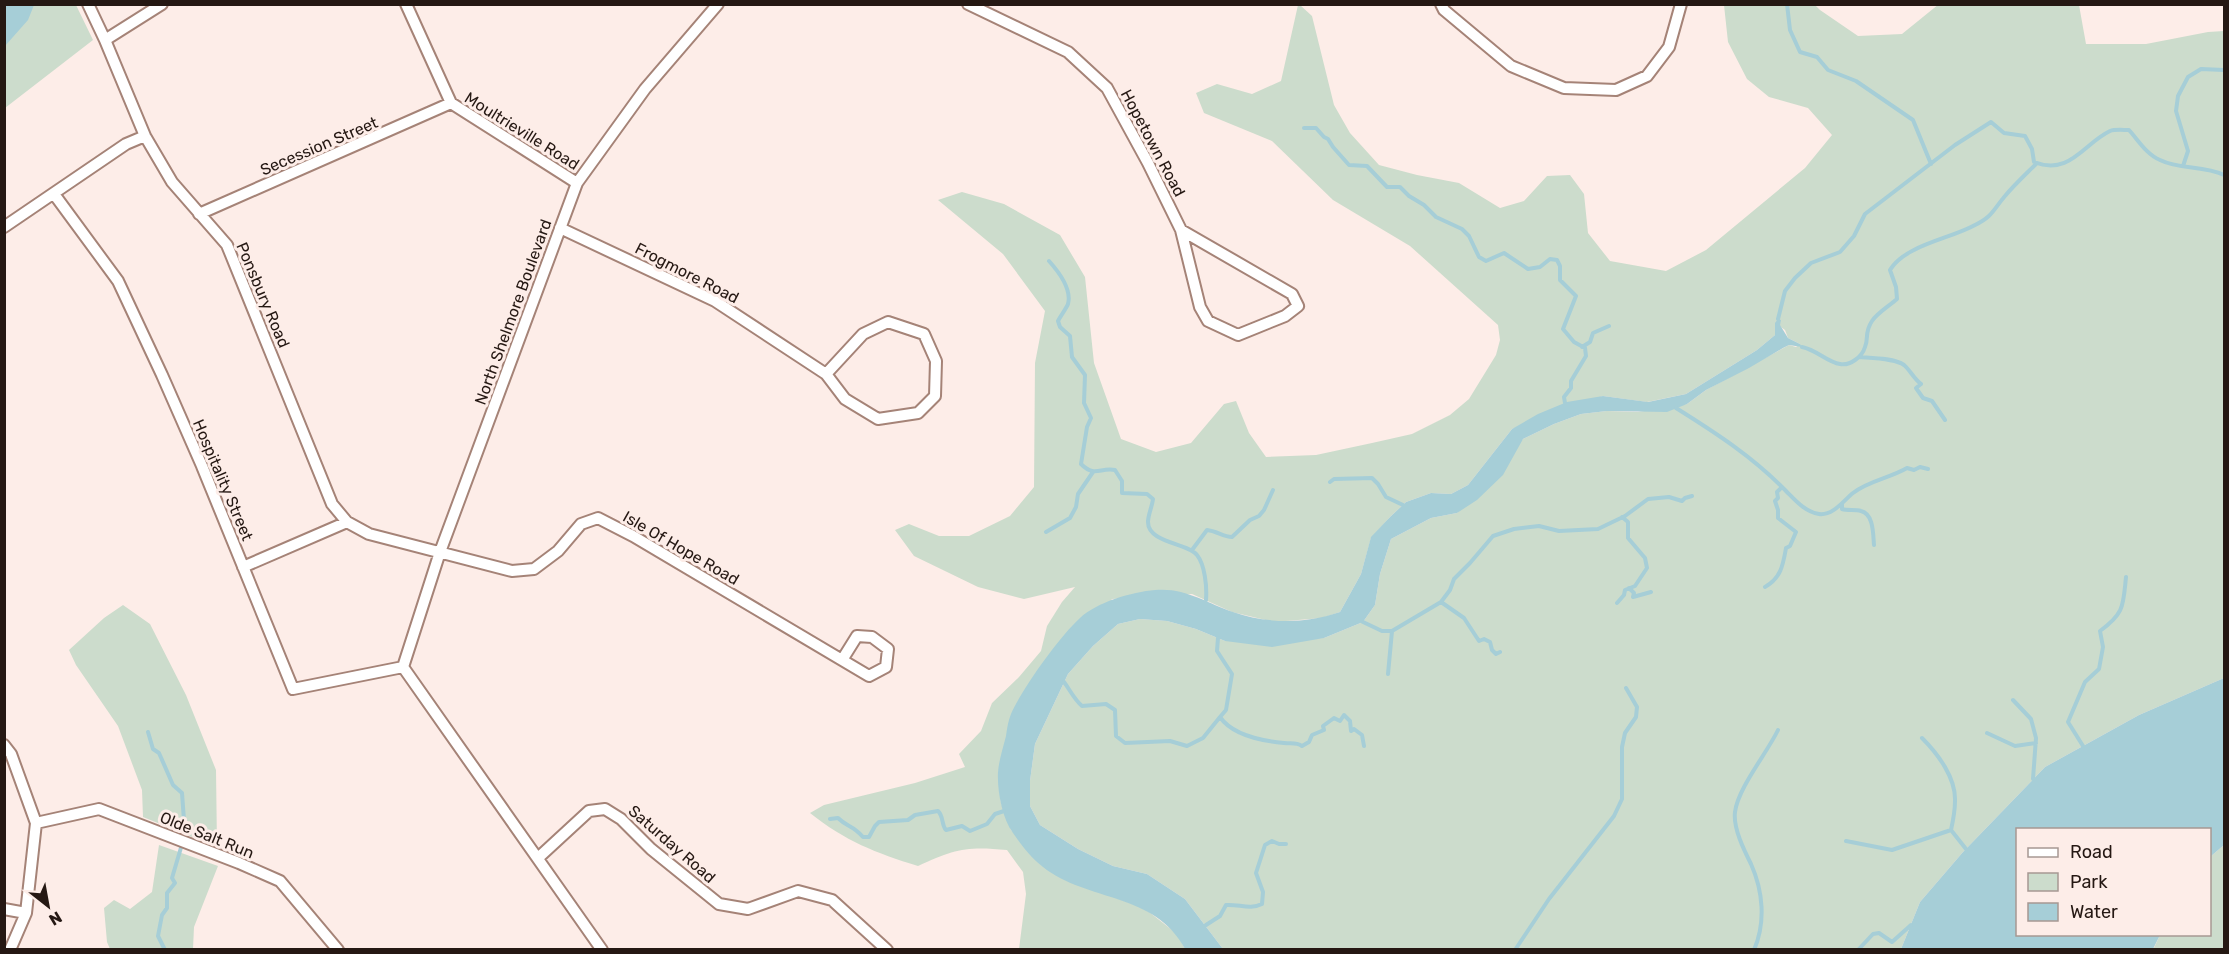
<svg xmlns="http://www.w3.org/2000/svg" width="2229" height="954" viewBox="0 0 2229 954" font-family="Rubik,sans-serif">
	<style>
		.green { fill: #ccdccc }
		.water { fill: #a6ced7 }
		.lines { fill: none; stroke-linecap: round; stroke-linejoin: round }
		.stream { stroke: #a6ced7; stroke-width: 4 }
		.street-casing { stroke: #a58377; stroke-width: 14 }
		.street { stroke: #fff; stroke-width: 10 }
		.labels { text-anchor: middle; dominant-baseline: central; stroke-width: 6; stroke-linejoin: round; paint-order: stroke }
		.street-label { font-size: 16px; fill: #251813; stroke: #fdede8 }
	</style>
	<rect width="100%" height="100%" fill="#fdede8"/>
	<!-- green -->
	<path class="green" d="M1939,4L2079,5L2086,44H2146L2208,32L2224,31V678L2139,715L2045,767L1963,852L1920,902L1901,949H1223L1185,899L1147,874L1113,866L1078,849L1040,825L1030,806V781L1035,744L1068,674L1093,646L1118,624L1140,619L1167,621L1196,629L1225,641L1324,638L1363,622L1375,605L1380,574L1391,539L1431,518L1457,513L1523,439L1554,424L1581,414L1607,411L1638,412L1687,404L1706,390L1789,345L1796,347L1800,344L1788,338L1785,330L1775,323V335L1757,350L1686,394L1647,402L1603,396L1512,429L1468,485L1451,494L1431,493L1406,502L1390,517L1371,538L1361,574L1340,612L1322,618L1274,622L1232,612L1192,594L1112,599L998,772L1001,803L1011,830L1069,881L1144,908L1177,934L1185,949H1019L1026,894L1023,872L1007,850C967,846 954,849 918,866C876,853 845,841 810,813L824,805L915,783L965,767L959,754L981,731L992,703L1019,677L1041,651L1047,626L1062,602L1075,587L1024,599L978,587L914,556L895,530L909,524L939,536H969L1010,516L1034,487L1035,363L1045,311L1003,254L938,200L962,192L1004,204L1060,235L1085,277L1094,363L1121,439L1156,452L1191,443L1224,404L1236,401L1249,433L1266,457L1316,455L1372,443L1412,434L1450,415L1469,399L1496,355L1500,340L1498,325L1410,246L1333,200L1272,141L1204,113L1196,93L1217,84L1252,94L1281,81L1298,5H1300L1312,16L1334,105L1350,133L1379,165L1417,175L1459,183L1500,208L1524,201L1547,176L1570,175L1584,194L1588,233L1610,261L1666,271L1706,250L1805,168L1832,135L1808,108L1769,97L1747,79L1728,42L1724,5H1815L1820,10L1858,36L1902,34Z
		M5,5H76L93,40L5,108Z
		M123,605L150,624L186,695L216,770L217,847L143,817L142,790L118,726L76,665L69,650L104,618Z
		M159,845L218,866L194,927L193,949H110L107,942L104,908L114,900L130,909L152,892Z
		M2224,845V949L2153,950L2160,935L2210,934V857Z"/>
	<!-- water -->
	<path class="water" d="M5,4L34,5L28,20L5,46Z
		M1778,319L1781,320L1780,325L1788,338L1800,344L1802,347L1789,345L1783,348L1749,368L1706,390L1687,404L1667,412L1607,411L1581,414L1554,424L1523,439L1503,475L1477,500L1457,513L1431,518L1391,539L1380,574L1375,605L1363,622L1324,638L1272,647L1225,641L1196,629L1167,621L1140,619L1118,624L1093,646L1068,674L1035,744L1030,781V806L1040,825L1078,849L1113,866L1147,874L1185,899L1223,949H1185C1155,892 1087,902 1043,867C1031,858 1022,846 1013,833C1002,818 997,790 998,772C999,760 1003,748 1006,736C1007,729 1008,721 1011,714C1022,689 1059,637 1080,618C1097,602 1132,592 1155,590C1184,587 1207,603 1233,612C1268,624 1305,624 1340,612L1361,574L1371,537L1390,517L1406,502L1431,493L1451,494L1468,485L1512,429L1538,414L1567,402L1603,396L1648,402L1686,394L1757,350L1775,335V323Z
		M2224,678V845L2210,857V830H2018V934L2160,935L2153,949H1901L1920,902L1963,852L2045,767L2139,715Z"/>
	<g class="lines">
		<!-- stream -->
		<path class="stream" d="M1787,4L1790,30L1800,52L1817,57L1828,70L1856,81L1913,120L1931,164
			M1304,128H1316L1324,137L1328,139L1333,147L1349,165L1367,166L1387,187H1400L1409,196L1424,205L1436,217L1462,229L1469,236L1479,257L1486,261L1504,253L1528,269L1540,267L1550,259L1557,260L1560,266V280L1576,296L1563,329L1574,342L1585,348L1586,356L1571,381V388L1564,397L1565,403
			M2183,166L2188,151L2176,111L2178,96L2188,77L2201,69L2224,70
			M1049,261C1058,271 1072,289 1068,304C1066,309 1061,315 1058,321L1060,327L1070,336L1072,357L1085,375L1084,403L1091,418L1087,427L1081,464C1095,478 1100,467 1115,470L1122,481V493L1147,494L1153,499C1152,507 1148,515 1148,522C1148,543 1188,543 1197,555C1205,565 1207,587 1206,600
			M1778,319L1785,291L1795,278L1811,263L1840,252L1854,236L1865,214L1955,145L1991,122L2004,133L2025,136L2032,149L2034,162C2070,176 2083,144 2110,131C2115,129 2123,130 2129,130C2138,140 2147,155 2160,160C2180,170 2203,165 2224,175
			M1582,347L1590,342L1593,333L1609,326
			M1802,347C1817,350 1827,362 1840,364C1850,366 1862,357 1865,347C1869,338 1864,333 1872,321C1877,313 1889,306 1897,299L1896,287L1890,270C1905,245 1950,239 1975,225C1993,216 1993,210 2005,196C2014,185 2026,174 2037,163
			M1859,357C1871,358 1894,358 1904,365C1910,370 1914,379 1921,384L1916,388L1923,398L1932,401L1945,420
			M1676,408C1716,433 1753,457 1786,491C1795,500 1805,512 1819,514C1833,516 1844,500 1853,493C1868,481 1890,478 1907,468L1914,470L1920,467L1928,469
			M1330,482L1334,479L1372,478L1378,484L1386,497L1403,505
			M1842,504V509C1848,511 1855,509 1861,511C1874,514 1873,535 1874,545
			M1046,532L1070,518L1076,507L1078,494L1093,472
			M1192,550L1207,530C1217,531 1223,537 1232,537L1250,520L1259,516L1264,510L1273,490
			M1765,587C1781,578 1783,565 1786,548L1790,546L1796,532L1778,518V510L1775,501L1778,498L1777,492L1782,487
			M1629,588L1634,593L1633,597L1651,592
			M1441,602L1464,618L1479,641L1484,639L1490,642L1492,650L1496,654L1500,652
			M1617,603L1624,595L1625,590L1635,586L1647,568L1645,558L1628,538V522L1622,517
			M1363,622L1382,631H1392L1441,602L1450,590L1454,579L1470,563L1493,536L1514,529L1539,526L1559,531L1598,529L1625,516L1648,499L1669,497L1682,501L1685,498L1692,496
			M1218,638L1217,651L1232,674L1226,710L1220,717C1233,736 1263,741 1284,743C1291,744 1296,742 1302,746L1309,742L1312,735L1324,730L1323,726L1334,718L1340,721L1344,715L1350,721L1351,731L1354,729L1362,735L1364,746
			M1388,674L1392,631
			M1064,682C1070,690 1074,699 1082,706L1106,704L1115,710L1116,736L1125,743L1170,741L1187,746L1203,738L1220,717
			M2013,700L2031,719L2036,738L2033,779
			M148,732L153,749L159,753L173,785L182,793L185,834L172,878L175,883L167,893V908L162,915L158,936L165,950
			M1987,733L2015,746L2036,743
			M1922,738C1938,754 1956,778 1955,801C1955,811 1953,821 1951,830
			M2083,746L2068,722L2085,682L2099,669L2103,647L2100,631C2125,613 2123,605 2126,577
			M830,819L838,818C847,827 853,825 863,837H869L875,826L879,822L908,820L915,815L938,811C944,817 941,824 946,830L962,826L970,831L987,824L995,814L1004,811
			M1846,841L1892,850L1951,830L1966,849
			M1206,925L1220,916L1226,905C1239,904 1250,910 1262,904L1263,892L1256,873L1265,845L1272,841L1279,844H1286
			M1515,950L1549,899L1614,816L1622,799V747L1625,733L1636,717L1637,707L1626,688
			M1754,950C1766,922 1763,891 1751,864C1744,850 1733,828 1735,812C1738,788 1767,753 1778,730
			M1858,950L1873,934L1879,933L1892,942L1911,925"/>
		<defs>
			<path id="street" d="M88,4L105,40L145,136L172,182L227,245L332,504L347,522L369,534L512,571L534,569L558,551L581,524L598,518L633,536L842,660L869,676L886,667L888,649L872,637L857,636L842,660
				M406,4L451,103L577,183
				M968,4L1068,52L1107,88L1148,163L1181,230L1200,307L1208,321L1238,335L1285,316L1298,306L1292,294L1181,230
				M1441,4L1444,10L1511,66L1564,88L1616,90L1647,76L1669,47L1681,4
				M105,40L162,4
				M54,194L118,281L162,375L202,466L293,689L403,667
				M199,214L451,103
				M4,227L126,144L145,136
				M560,228L715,301L826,374L845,399L878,419L918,413L935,396L936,361L924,334L888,322L863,334L826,374
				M243,567L347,522
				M403,667L440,552L577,183L645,89L718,4
				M403,667L602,950
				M4,745L11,754L36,823L26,913L10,950
				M36,823L99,809L239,863L280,881L338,950
				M538,858L589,811L605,809L621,819L651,849L719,904L748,909L798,891L832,900L887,950
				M4,909L26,913"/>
		</defs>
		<!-- street casing -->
		<use href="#street" class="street-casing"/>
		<!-- street -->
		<use href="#street" class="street"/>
	</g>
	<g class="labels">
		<!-- street labels -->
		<g class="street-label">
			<text transform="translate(522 131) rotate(32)">Moultrieville Road</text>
			<text transform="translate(1153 143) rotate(62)">Hopetown Road</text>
			<text transform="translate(319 146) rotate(-23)">Secession Street</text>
			<text transform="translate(687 273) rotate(27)">Frogmore Road</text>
			<text transform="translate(263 295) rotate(67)">Ponsbury Road</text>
			<text transform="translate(513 312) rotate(-70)">North Shelmore Boulevard</text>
			<text transform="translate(223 480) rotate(67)">Hospitality Street</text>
			<text transform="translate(681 548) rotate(30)">Isle Of Hope Road</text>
			<text transform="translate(207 835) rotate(22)">Olde Salt Run</text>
			<text transform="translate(672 844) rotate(41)">Saturday Road</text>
		</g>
	</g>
	<!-- border -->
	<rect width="2229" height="954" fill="none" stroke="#251813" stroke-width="12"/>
	<!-- legend -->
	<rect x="2016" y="828" width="195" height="108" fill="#fdede8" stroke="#a79893" stroke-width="1.5"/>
	<rect x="2028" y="848" width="30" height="9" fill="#ffffff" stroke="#a79893" stroke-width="1.5"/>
	<text x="2070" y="858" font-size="18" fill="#251813">Road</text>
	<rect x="2028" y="873" width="30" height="18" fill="#ccdccc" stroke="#a79893" stroke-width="1.5"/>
	<text x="2070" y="888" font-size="18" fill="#251813">Park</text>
	<rect x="2028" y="903" width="30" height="18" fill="#a6ced7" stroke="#a79893" stroke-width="1.5"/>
	<text x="2070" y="918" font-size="18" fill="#251813">Water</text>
	<!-- north arrow -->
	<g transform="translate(48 906) rotate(149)" stroke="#fdede8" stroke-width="4.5" paint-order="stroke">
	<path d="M0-4.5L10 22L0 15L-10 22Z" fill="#251813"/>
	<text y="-9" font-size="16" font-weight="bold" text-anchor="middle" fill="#251813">N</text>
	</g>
</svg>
